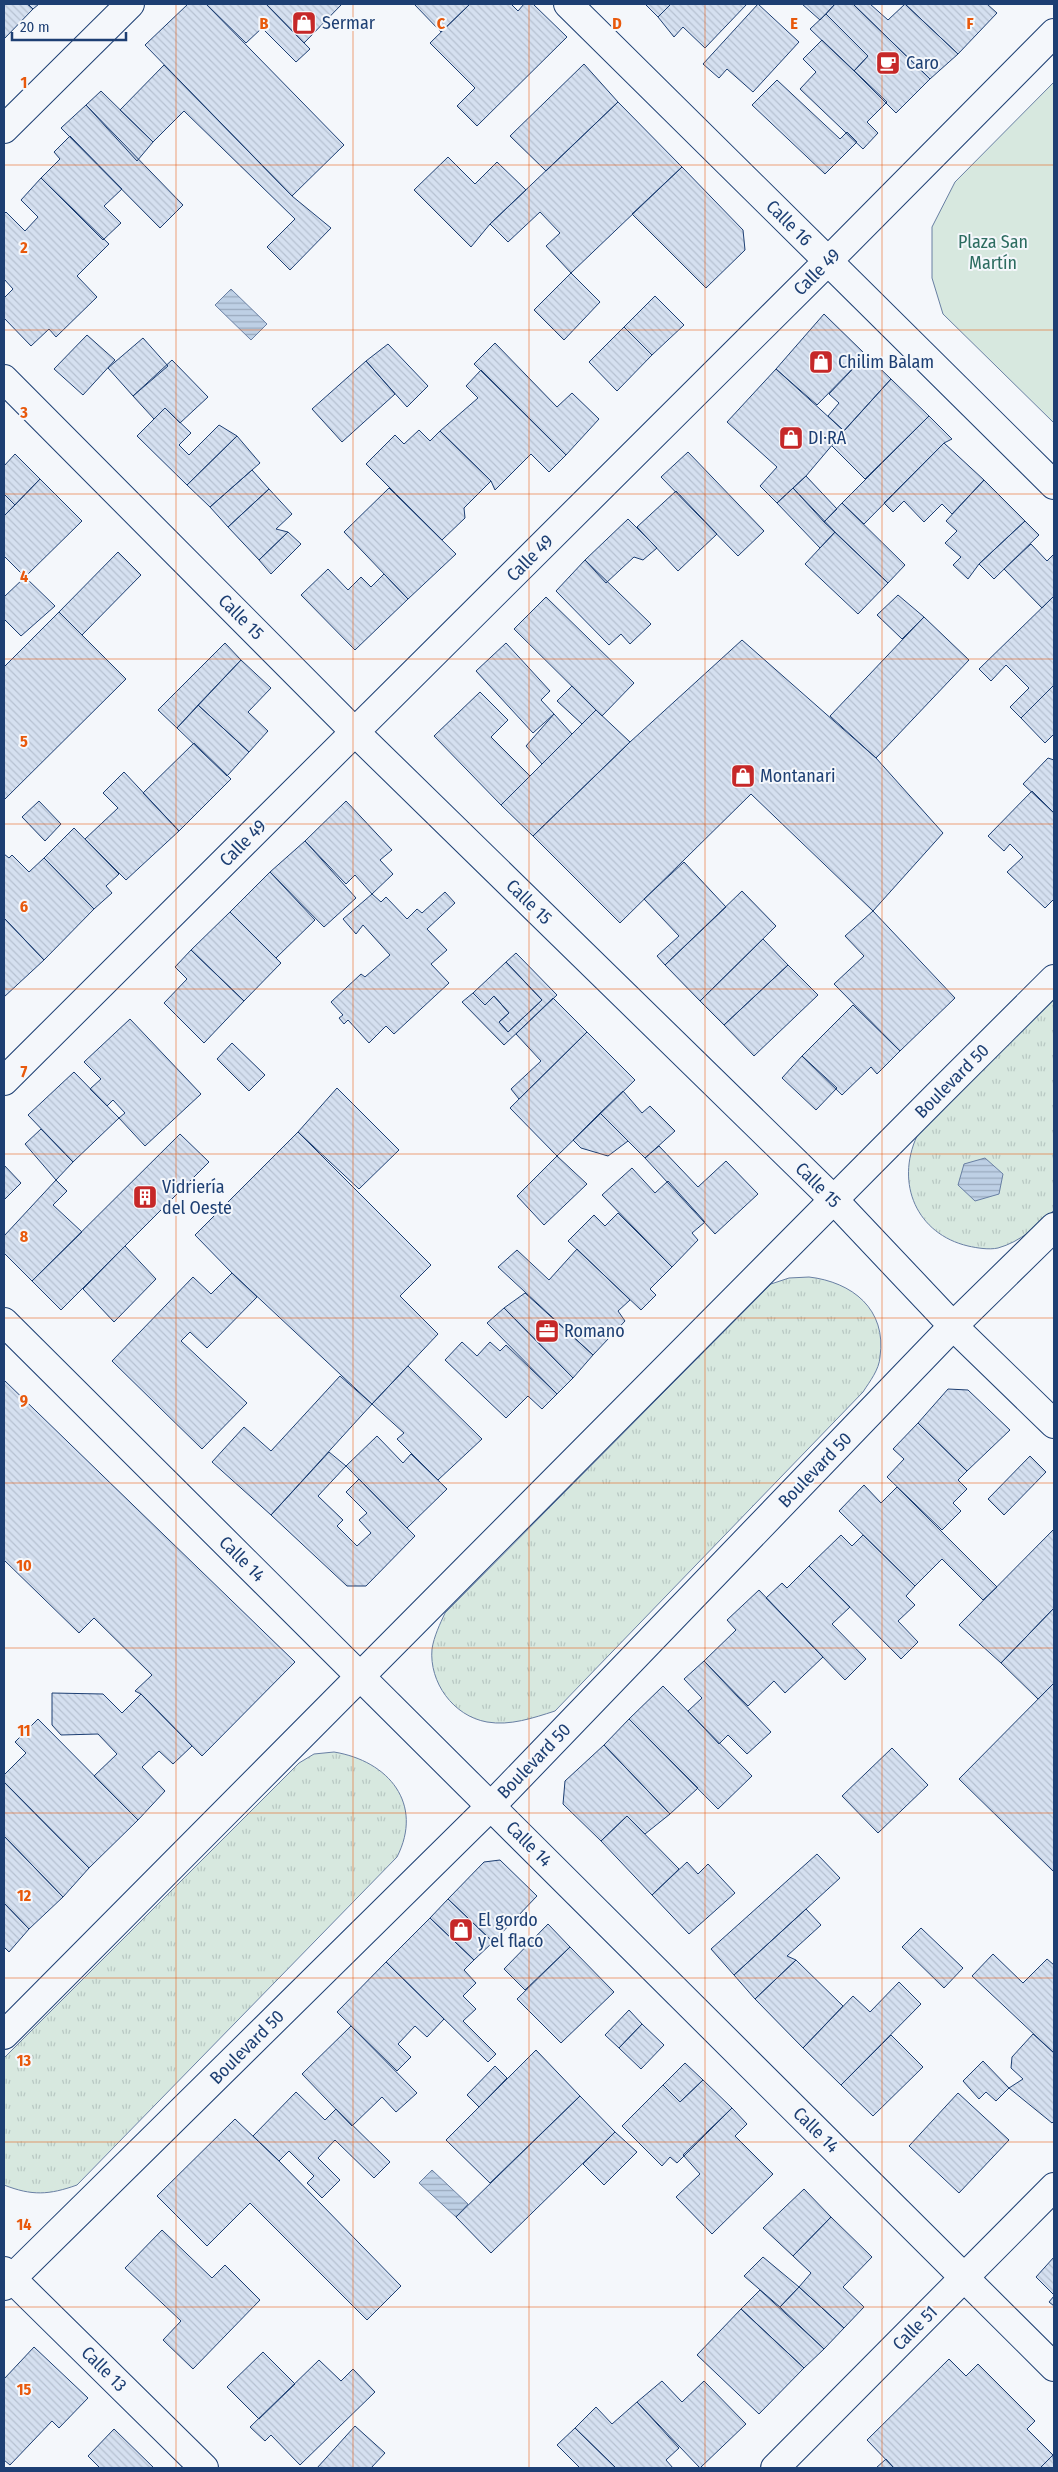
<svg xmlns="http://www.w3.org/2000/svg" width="1058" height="2472" viewBox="0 0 1058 2472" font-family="'Fira Sans Condensed',sans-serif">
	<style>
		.grass { fill: url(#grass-tufts); stroke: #687fa3 }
		.park { fill: #d7e8df; stroke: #687fa3 }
		.water { fill: url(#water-rules); stroke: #687fa3 }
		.building { fill: url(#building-back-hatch); stroke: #1d3f73 }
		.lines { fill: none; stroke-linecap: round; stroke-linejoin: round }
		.minor-casing { stroke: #1d3f73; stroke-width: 30 }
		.major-casing { stroke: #1d3f73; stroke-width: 30 }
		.minor { stroke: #f4f7fb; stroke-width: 28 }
		.major { stroke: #f4f7fb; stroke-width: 28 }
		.grid { fill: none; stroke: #e8590c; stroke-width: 1; stroke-opacity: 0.55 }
		.labels { text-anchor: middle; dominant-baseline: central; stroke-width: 4; stroke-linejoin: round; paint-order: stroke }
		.poi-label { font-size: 18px; fill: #1d3f73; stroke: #f4f7fb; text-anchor: start }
		.street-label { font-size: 18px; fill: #1d3f73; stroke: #f4f7fb }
		.park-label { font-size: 18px; fill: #2c6c60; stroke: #f4f7fb }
		.grid-label { font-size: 16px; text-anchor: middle; font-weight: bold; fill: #e8590c; stroke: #f4f7fb; stroke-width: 4; stroke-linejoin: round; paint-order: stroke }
	</style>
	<defs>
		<pattern id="grass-tufts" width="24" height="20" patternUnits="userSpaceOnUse" patternTransform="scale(1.25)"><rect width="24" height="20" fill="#d7e8df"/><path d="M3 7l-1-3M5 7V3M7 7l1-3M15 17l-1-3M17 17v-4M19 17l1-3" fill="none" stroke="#b8c8c3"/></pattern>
		<pattern id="water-rules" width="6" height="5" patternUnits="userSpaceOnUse" patternTransform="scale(1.25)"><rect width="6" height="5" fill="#bed0e5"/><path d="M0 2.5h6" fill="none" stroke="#9aaabe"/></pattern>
		<pattern id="building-back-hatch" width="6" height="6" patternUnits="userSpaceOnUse" patternTransform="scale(1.25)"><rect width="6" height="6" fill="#d5e0f0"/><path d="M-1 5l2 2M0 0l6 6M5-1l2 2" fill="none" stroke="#b6c1d1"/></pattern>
	</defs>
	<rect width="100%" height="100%" fill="#f4f7fb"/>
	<!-- grass -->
	<path class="grass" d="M1054,999V1210C1039,1225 1020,1242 998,1248C989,1250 977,1248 968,1246C917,1234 895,1184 917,1136C922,1126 943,1110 952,1101C986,1067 1020,1033 1054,999Z
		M809,1277C852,1282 887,1309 880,1357C879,1370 870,1381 863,1392L555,1711C533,1718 510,1726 487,1722C453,1716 429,1682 432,1649C434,1636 440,1624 445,1613L771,1284L789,1278Z
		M334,1752C389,1761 424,1804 397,1857L77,2185C49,2195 32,2196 4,2185V2058L299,1763L314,1754Z"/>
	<!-- park -->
	<path class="park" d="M1054,82V423L943,314L932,278V227L955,182Z"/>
	<!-- water -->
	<path class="water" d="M231,289L267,324L251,340L215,305Z
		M985,1158L1003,1174L999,1194L975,1201L958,1185L964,1164Z
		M432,2170L468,2204L456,2217L419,2183Z"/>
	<!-- building -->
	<path class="building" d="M4,4H27L33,9L4,39Z
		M28,4H39L33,9Z
		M188,4H206L344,145L292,196L145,45Z
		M206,4H266L310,49L296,62L262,28L246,43Z
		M266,4H342L304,43Z
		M414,4H470L441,32Z
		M470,4H511L518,11L524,4H533L567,37L477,126L457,106L475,88L430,43Z
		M645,4H671L658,17Z
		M671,4H747L705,48L683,27L674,37L658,17Z
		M758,4L799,42L753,92L727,69L719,78L703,64Z
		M802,4H835L820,20Z
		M835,4H853L930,79L896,113L854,71L868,56L826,14Z
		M853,4H870L888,20L905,4L958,54L930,79Z
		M905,4H987L997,13L958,54Z
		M826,14L868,56L854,71L810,29Z
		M822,40L887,102L867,122L878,133L863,149L800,89L816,72L803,59Z
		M584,64L618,102L546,171L510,136Z
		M164,65L292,196L331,228L290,270L267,247L295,219L184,111L153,142L120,110Z
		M777,80L840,139L847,132L857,142L825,174L752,105Z
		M101,91L153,142L137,161L86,105Z
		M618,102L682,167L571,273L546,246L560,233L540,212L508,242L490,224Z
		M86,105L183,205L160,228L61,128Z
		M70,136L122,189L104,206L121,223L103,240L41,178L60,159L54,152Z
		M448,157L475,184L497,162L526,190L490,224L471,247L414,190Z
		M682,167L743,230L745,250L706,288L632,214Z
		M41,178L109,244L77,276L97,297L56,337L49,329L31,346L4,318V298L13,289L4,279V214L6,212L25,231L38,217L21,200Z
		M571,273L600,302L564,340L534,310Z
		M655,296L684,325L652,355L624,327Z
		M824,314L866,355L817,405L776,369Z
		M624,327L652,355L617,391L589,362Z
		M87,335L115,360L83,395L54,369Z
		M143,338L168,366L133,396L108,368Z
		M495,343L557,407L572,393L599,419L566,455L474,364Z
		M388,344L428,386L407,407L366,361Z
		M866,355L891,379L844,431L828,416L839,403L829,394Z
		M172,360L208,397L180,423L165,408L154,419L133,396Z
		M366,361L395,394L342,442L312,409Z
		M776,369L844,431L806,476L777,503L760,486L777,467L727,422Z
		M481,370L566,455L549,472L531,454L495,490L491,481L440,431L478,398L466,386Z
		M891,379L929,416L865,479L831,445Z
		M165,408L191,433L179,445L189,455L219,425L237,436L187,485L137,436Z
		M929,416L952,439L944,443L864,524L842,503Z
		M419,430L430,441L440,431L491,481L464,508L465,518L442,540L366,464L395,435L404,444Z
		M237,436L260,463L210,507L187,485Z
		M944,443L984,480L952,514L942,504L924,522L904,501L893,512L884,503Z
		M688,452L764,531L738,556L661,477Z
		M15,454L40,479L15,505L4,494V466Z
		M252,470L269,489L228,527L210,507Z
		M806,476L837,509L824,522L793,488Z
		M40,479L82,521L25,577L4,556V516Z
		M984,480L1025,521L979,564L968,579L953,565L961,557L945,543L957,531L946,521Z
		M389,488L456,554L408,599L344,532Z
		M793,488L835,532L820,548L777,503Z
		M269,489L292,514L276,529L288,532L259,560L228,527Z
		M676,491L717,534L678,571L637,527Z
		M4,494L15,505L4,516Z
		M842,503L905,565L888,583L824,522Z
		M628,519L657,548L643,560L634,557L606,583L585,560Z
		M1025,521L1039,535L994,579L979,564Z
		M288,532L301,544L271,574L259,560Z
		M835,532L888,583L858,614L805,564Z
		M1031,544L1047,561L1054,554V596L1042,608L1004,569Z
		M118,552L141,575L82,635L59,612Z
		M585,560L651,624L630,644L621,634L609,645L556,591Z
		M328,569L348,590L361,577L371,587L384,574L408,599L355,650L301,595Z
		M25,577L55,606L21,636L4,619V597Z
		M898,595L924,617L902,639L877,615Z
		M1054,596V685L1021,718L1010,707L1029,688L1006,665L991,681L979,669Z
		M546,597L634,683L602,716L514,629Z
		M59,612L126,679L4,800V667Z
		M924,617L969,660L876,758L830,716Z
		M742,640L876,758L943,833L873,911L751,794L620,923L533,836L630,742Z
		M225,643L241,660L177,728L158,710Z
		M506,643L550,691L541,700L554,714L533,733L476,671Z
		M241,660L271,688L248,712L268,731L249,752L198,705Z
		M1054,685V734L1045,743L1021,718Z
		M572,686L596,710L582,724L557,701Z
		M480,692L508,720L491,737L530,776L501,805L434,736Z
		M198,705L249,752L227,776L177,728Z
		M596,710L630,742L533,836L501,805Z
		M554,714L572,734L542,764L526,746Z
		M194,743L231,779L179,831L143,793Z
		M1048,758L1054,760V813L1023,784Z
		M124,772L179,831L126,880L85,839L118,808L103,793Z
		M1032,791L1054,813V899L1045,908L1007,872L1023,857L1010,844L1004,851L988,836Z
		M39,801L61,824L45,841L22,817Z
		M346,801L392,850L380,860L393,874L372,894L355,875L346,884L305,841Z
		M74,828L119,874L106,886L112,893L94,909L44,858Z
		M305,841L356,898L324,927L270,872Z
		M4,854L9,858L12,855L29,872L44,858L94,909L44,960L4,918Z
		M684,862L726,907L665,965L657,956L679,936L644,899Z
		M270,872L315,920L276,958L230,912Z
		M742,891L776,926L700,1001L665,965Z
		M445,892L455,903L427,929L447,950L431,964L449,983L394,1034L386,1026L369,1043L348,1020L344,1024L339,1018L343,1015L331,1002L361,974L365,977L390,955L363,925L356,934L343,919L372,894L381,902L386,897L407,919L417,909L422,913Z
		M873,911L955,998L900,1051L834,984L864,956L845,936Z
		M230,912L281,963L244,1001L191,950Z
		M4,918L44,960L4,997Z
		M763,939L788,965L724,1025L700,1001Z
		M191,950L244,1001L204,1043L164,1003L187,979L175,967Z
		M516,953L557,995L504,1045L462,1002L473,993L485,1005L494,996L509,1013L499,1022L508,1032L542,1000L506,962Z
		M506,962L542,1000L508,1032L499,1022L509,1013L494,996L485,1005L473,993Z
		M788,965L818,995L754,1056L724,1025Z
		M553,998L587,1032L519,1099L511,1089L541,1061L516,1034Z
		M853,1005L900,1051L877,1074L871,1067L842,1095L802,1056Z
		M130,1019L201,1094L145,1146L119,1118L125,1113L113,1100L107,1106L90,1089L101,1079L84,1062Z
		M587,1032L635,1080L557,1156L510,1108Z
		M232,1043L265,1075L249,1091L217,1059Z
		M802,1056L837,1088L816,1110L782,1078Z
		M74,1072L119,1118L73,1162L28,1115Z
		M337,1088L399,1150L359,1189L298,1132Z
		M623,1091L642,1113L650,1106L675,1131L645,1158L600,1113Z
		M600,1113L628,1141L608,1156L581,1148L573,1140Z
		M41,1129L73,1162L56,1180L25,1144Z
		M298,1132L431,1265L400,1296L438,1334L372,1404L232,1273L195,1235Z
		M180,1134L209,1162L61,1310L32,1281Z
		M659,1146L698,1187L726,1161L758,1194L715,1234L645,1158Z
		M557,1156L587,1184L544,1225L517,1196Z
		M4,1165L21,1183L4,1200Z
		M632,1168L655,1193L668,1181L705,1222L692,1233L698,1240L672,1267L602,1195Z
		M56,1180L67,1191L53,1205L82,1232L32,1281L4,1253V1236Z
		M618,1213L672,1267L650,1289L656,1295L641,1310L568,1241L594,1215L605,1226Z
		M125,1246L156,1279L114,1322L83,1289Z
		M577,1249L630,1300L618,1311L625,1321L593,1355L498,1267L517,1250L549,1280Z
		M232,1273L257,1297L207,1348L190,1332L181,1341L247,1403L202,1449L112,1361L193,1277L211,1294Z
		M525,1293L593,1355L573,1378L504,1308Z
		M504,1308L573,1378L557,1394L487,1323Z
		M462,1342L477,1356L490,1342L500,1351L506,1345L557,1394L542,1409L528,1396L506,1418L445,1360Z
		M408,1366L482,1439L438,1480L397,1439L404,1433L372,1404Z
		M340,1376L372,1404L271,1515L212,1462L244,1427L271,1451Z
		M4,1380L295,1662L202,1756L141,1694L135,1691L152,1675L94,1618L79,1633L4,1560Z
		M948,1389L968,1390L1010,1430L967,1471L918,1423Z
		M918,1423L967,1471L958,1480L967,1489L953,1503L961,1511L942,1530L887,1477L904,1459L893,1449Z
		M377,1436L403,1463L411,1454L447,1489L407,1528L346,1466Z
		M329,1452L346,1466L318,1496L343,1520L337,1526L357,1546L371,1533L359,1520L367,1513L346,1492L359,1479L415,1536L366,1586H347L271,1515Z
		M1030,1456L1046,1472L1004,1515L988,1499Z
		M864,1485L881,1503L897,1487L997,1587L983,1600L942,1559L915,1586L839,1511Z
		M1054,1529V1608L1001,1663L959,1625Z
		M841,1535L852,1546L863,1535L915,1586L906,1596L915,1605L898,1621L918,1642L901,1659L809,1566Z
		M809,1566L850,1607L832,1624L866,1659L845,1680L766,1598L782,1583L787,1588Z
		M759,1590L823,1657L785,1693L774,1681L748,1706L704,1661L736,1630L727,1620Z
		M1054,1608V1683L1038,1699L1001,1663Z
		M704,1661L771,1732L747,1754L728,1735L719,1744L688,1711L702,1698L684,1679Z
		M1054,1683V1872L959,1779Z
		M663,1686L752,1776L718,1809L629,1719Z
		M52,1693L103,1694L122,1713L141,1694L192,1746L173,1764L159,1751L142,1767L165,1791L138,1820L94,1776L117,1754L98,1734L61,1735L52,1725Z
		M38,1719L138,1820L89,1868L4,1782V1775L26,1753L15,1742Z
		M629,1719L698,1788L670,1814L604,1745Z
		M604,1745L670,1814L645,1834L627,1816L601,1841L563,1804L565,1781Z
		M892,1748L928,1785L878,1833L842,1796Z
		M4,1782L89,1868L63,1897L4,1836Z
		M627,1816L679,1869L652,1895L601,1841Z
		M4,1836L63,1897L29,1929L4,1903Z
		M817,1854L840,1878L734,1975L711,1949Z
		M500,1860L537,1896L493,1942L448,1899L484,1862Z
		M687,1862L698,1874L708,1864L735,1893L689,1934L652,1895Z
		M448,1899L493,1942L474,1960L430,1918Z
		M4,1903L29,1929L9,1952L4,1947Z
		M806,1909L821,1925L787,1956L796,1960L755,1999L734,1975Z
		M430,1918L474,1960L464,1970L476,1983L463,1996L476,2009L463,2021L496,2054L488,2062L386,1962Z
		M548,1924L570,1947L525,1990L504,1969Z
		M921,1928L963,1968L944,1988L902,1947Z
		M570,1947L614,1992L561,2043L517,1999Z
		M993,1954L1023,1983L1047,1959L1054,1965V2053L972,1976Z
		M796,1960L843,2006L803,2048L755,1999Z
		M386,1962L444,2019L427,2037L415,2026L398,2044L411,2057L397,2071L337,2012Z
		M899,1982L921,2004L841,2085L803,2048L853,1996L870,2012Z
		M629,2010L642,2024L619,2048L605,2035Z
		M642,2024L664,2045L641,2069L619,2048Z
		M351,2026L417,2093L396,2112L382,2097L352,2126L302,2074Z
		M1033,2034L1054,2053V2121L1052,2123L1009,2088L1023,2079L1011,2068L1012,2057Z
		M891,2035L923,2067L873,2116L841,2085Z
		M536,2050L580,2096L490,2183L446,2140Z
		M983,2061L1009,2088L996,2101L986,2092L979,2099L963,2081Z
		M685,2063L703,2080L680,2102L663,2085Z
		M495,2066L507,2078L479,2107L467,2095Z
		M703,2080L732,2108L677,2163L670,2157L662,2166L622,2126L663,2085L680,2102Z
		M296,2092L325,2120L336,2109L390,2162L374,2178L335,2140L318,2158L340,2180L322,2198L307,2183L314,2176L289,2151L279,2161L253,2136Z
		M958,2093L1009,2140L959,2193L909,2146Z
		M580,2096L615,2132L491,2253L456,2217Z
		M732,2108L747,2124L735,2136L773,2174L712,2234L676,2197L700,2174L683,2155Z
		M235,2119L279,2161L401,2286L367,2320L250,2203L207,2246L157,2196Z
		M615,2132L637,2152L604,2185L583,2164Z
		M804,2189L831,2217L793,2256L763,2228Z
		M831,2217L872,2257L843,2287L864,2307L844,2328L799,2287L811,2273L793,2256Z
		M162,2230L212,2278L225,2265L260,2300L193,2369L163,2340L181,2321L125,2268Z
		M763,2257L799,2287L780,2307L744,2276Z
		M1054,2257V2295L1036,2277Z
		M799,2287L844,2328L824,2349L780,2307Z
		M760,2290L824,2349L804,2368L741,2309Z
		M1054,2296V2306L1049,2302Z
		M741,2309L804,2368L759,2414L697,2355Z
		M34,2347L88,2398L59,2428L52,2421L10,2465L4,2460V2379Z
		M263,2352L295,2384L259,2419L227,2387Z
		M949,2359L966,2376L978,2364L1035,2421L1027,2429L1053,2455L1040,2468H894L867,2440Z
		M319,2360L341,2381L353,2369L375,2392L300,2465L271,2435L265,2441L250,2427Z
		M662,2381L682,2402L704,2381L746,2424L700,2468L637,2402Z
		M637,2402L679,2448L666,2460L673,2468H616L575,2428L596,2407L612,2424Z
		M355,2426L385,2453L371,2468H317Z
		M575,2428L616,2468H580L557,2445Z
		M114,2429L154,2468H100L88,2456Z
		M1053,2455L1054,2468H1040Z
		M886,2459L894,2468H876Z"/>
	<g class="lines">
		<defs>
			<path id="minor" d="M4,129L130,4
				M4,379L355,732L833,1199L953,1326L1054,1424
				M4,1081L828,261L568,4
				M4,1322L1054,2367
				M4,2271L204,2468
				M775,2468L1054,2187"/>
			<path id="major" d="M1054,33L828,261L1054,485
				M4,2035C355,1684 702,1329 1054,979
				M4,2286L491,1806L953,1326L1054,1227"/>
		</defs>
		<!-- minor casing -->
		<use href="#minor" class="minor-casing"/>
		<!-- major casing -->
		<use href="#major" class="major-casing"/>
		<!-- minor -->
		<use href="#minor" class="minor"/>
		<!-- major -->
		<use href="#major" class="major"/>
	</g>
	<!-- grid -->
	<path class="grid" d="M176,4V2468M353,4V2468M529,4V2468M705,4V2468M882,4V2468M4,165H1054M4,330H1054M4,494H1054M4,659H1054M4,824H1054M4,989H1054M4,1154H1054M4,1318H1054M4,1483H1054M4,1648H1054M4,1813H1054M4,1978H1054M4,2142H1054M4,2307H1054"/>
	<!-- icons -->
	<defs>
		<symbol id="shop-square" viewBox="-11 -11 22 22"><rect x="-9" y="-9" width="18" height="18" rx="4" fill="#c62828" stroke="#f4f7fb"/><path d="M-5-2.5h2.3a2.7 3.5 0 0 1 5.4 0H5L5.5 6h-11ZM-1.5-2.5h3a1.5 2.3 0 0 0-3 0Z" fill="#fff"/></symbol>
		<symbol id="cafe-square" viewBox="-11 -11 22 22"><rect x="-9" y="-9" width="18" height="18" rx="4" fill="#c62828" stroke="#f4f7fb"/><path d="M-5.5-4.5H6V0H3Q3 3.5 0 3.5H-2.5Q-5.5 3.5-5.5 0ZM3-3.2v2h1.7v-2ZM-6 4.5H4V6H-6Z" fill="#fff"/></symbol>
		<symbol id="building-square" viewBox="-11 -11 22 22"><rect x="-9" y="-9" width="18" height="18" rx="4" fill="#c62828" stroke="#f4f7fb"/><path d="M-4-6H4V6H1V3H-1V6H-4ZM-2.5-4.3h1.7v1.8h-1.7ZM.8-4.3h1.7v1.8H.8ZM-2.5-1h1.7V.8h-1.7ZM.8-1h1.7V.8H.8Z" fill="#fff"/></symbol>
		<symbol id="office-square" viewBox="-11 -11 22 22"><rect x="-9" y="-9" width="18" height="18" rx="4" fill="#c62828" stroke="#f4f7fb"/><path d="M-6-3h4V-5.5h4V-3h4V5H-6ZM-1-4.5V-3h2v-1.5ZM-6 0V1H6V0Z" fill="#fff"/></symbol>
	</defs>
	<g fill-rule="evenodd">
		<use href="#shop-square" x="290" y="9" width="28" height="28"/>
		<use href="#cafe-square" x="874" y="49" width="28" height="28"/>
		<use href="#shop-square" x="807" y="348" width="28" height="28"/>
		<use href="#shop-square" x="777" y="424" width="28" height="28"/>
		<use href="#shop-square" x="729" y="762" width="28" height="28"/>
		<use href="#building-square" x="131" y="1183" width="28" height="28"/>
		<use href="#office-square" x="533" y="1317" width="28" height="28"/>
		<use href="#shop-square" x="447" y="1916" width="28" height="28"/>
	</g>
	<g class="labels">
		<!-- poi labels -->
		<g class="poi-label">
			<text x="322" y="23">Sermar</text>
			<text x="906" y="63">Caro</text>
			<text x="838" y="362">Chilim Balam</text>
			<text x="808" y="438">DI·RA</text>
			<text x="760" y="776">Montanari</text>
			<text x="162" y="1187">Vidriería<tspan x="162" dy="21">del Oeste</tspan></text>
			<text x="564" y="1331">Romano</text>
			<text x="478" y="1920">El gordo<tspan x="478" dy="21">y el flaco</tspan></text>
		</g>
		<!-- street labels -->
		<g class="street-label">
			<text transform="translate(789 223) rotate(45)">Calle 16</text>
			<text transform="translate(817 272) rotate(-45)">Calle 49</text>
			<text transform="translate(530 558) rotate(-45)">Calle 49</text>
			<text transform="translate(241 617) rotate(45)">Calle 15</text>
			<text transform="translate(243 843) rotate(-45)">Calle 49</text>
			<text transform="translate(529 902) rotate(44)">Calle 15</text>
			<text transform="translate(952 1081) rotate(-45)">Boulevard 50</text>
			<text transform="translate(818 1185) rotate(45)">Calle 15</text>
			<text transform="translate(815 1470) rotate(-46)">Boulevard 50</text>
			<text transform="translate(242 1559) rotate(45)">Calle 14</text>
			<text transform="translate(534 1761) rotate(-46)">Boulevard 50</text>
			<text transform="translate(529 1844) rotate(45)">Calle 14</text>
			<text transform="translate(247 2047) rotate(-45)">Boulevard 50</text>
			<text transform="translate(816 2130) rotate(45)">Calle 14</text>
			<text transform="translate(915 2328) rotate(-45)">Calle 51</text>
			<text transform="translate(104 2369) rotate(45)">Calle 13</text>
		</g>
		<!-- park labels -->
		<g class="park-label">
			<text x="993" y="242">Plaza San<tspan x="993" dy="21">Martín</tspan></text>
		</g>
	</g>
	<g class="grid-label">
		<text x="264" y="29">B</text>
		<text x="441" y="29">C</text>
		<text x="617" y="29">D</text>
		<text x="794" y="29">E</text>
		<text x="970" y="29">F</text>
		<text x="24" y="88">1</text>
		<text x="24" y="253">2</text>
		<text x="24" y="418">3</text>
		<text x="24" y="582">4</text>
		<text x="24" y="747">5</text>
		<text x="24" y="912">6</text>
		<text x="24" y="1077">7</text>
		<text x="24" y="1242">8</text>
		<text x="24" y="1406">9</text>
		<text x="24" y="1571">10</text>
		<text x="24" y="1736">11</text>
		<text x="24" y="1901">12</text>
		<text x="24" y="2066">13</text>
		<text x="24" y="2230">14</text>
		<text x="24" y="2395">15</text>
	</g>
	<!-- border -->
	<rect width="1058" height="2472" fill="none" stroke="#1d3f73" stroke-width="10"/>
	<!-- scale -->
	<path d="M12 32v8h114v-8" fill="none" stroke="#1d3f73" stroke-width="2.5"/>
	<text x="20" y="32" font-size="15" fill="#1d3f73" stroke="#f4f7fb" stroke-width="4" paint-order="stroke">20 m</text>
</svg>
